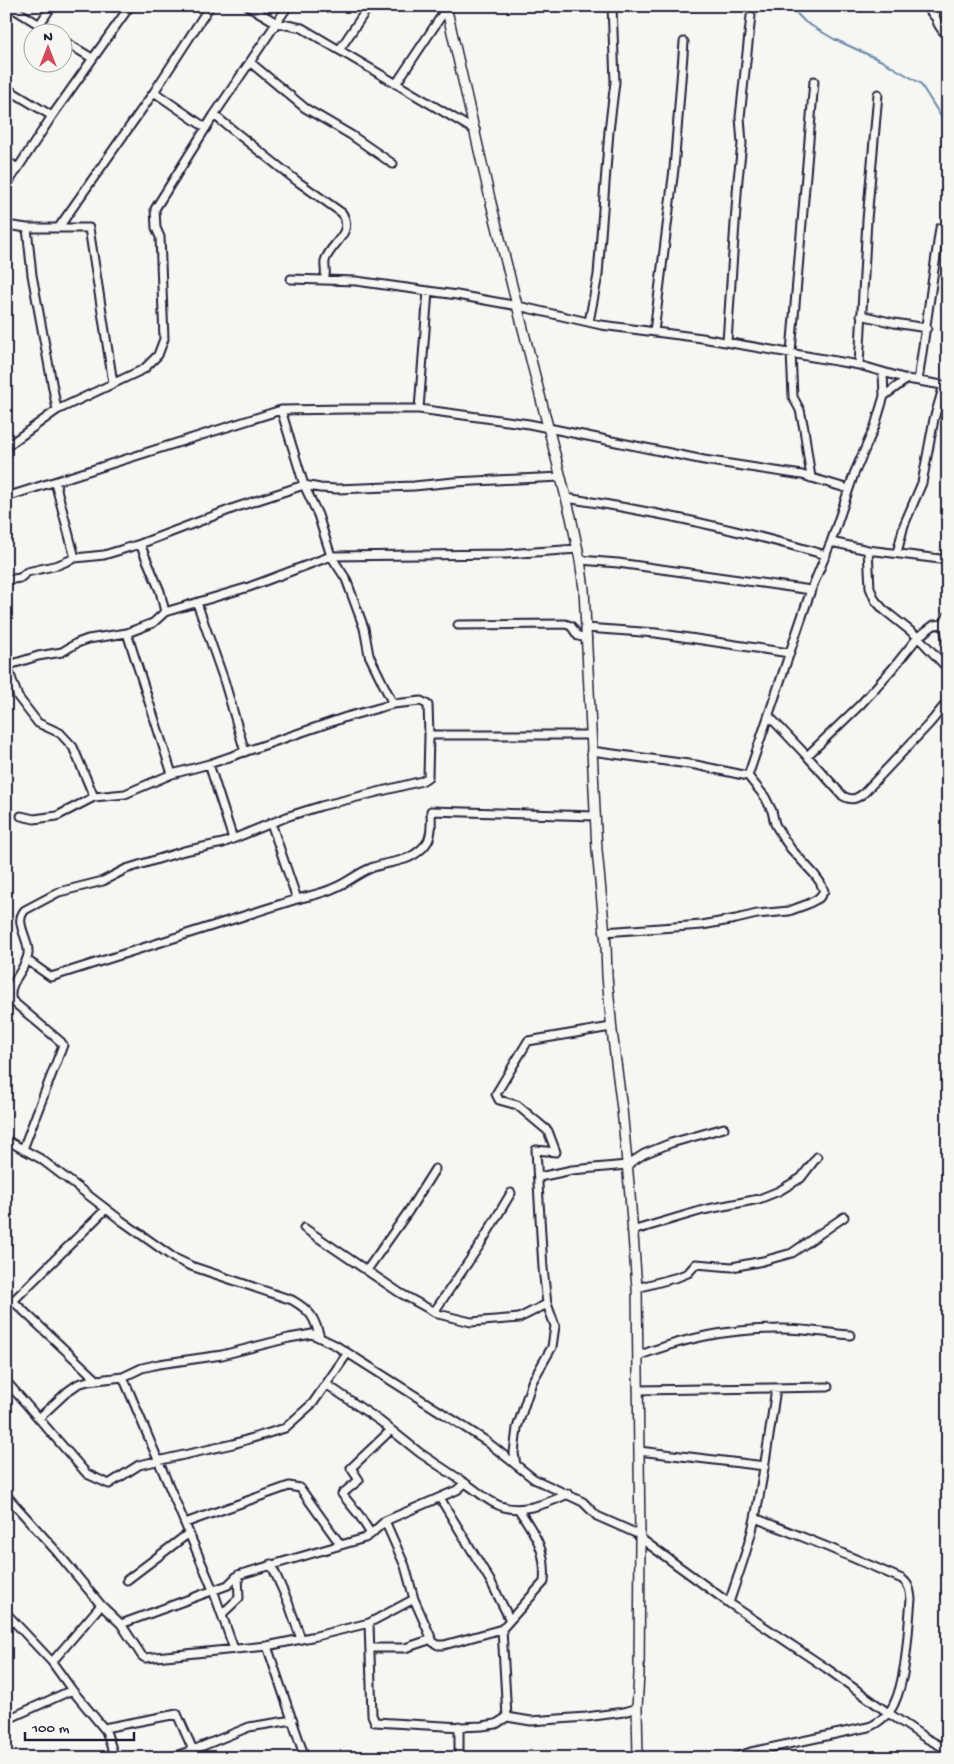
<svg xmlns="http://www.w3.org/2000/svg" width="954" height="1764" viewBox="0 0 954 1764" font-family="'Gochi Hand',sans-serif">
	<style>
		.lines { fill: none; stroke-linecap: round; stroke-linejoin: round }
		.stream { stroke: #698aac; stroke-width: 2 }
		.minor-casing { stroke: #22223b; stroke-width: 11 }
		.tertiary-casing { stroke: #22223b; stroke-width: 12 }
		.minor { stroke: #f6f6f2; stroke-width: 7 }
		.tertiary { stroke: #f6f6f2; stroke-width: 9 }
	</style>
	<rect width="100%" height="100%" fill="#f6f6f2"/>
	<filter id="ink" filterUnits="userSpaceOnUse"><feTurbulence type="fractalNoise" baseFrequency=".02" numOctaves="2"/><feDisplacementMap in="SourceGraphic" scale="10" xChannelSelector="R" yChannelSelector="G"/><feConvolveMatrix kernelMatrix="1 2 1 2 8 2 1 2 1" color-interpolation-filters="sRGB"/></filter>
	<g filter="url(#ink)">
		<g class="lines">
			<!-- stream -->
			<path class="stream" d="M790,6L805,22L834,39L882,61L920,83L942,118L948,139"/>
			<defs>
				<path id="minor" d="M9,6L51,32
					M248,6L277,23L302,28L476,131
					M926,6L934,16
					M935,6C933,17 939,29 948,36
					M39,25L52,6
					M62,40L92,58
					M340,49L369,6
					M251,63L305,108L351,135L393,164
					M396,84L446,9
					M6,88L52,116
					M154,92L206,128
					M214,115L297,181L342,213C355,234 330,243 325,261C324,268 327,273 324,280
					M6,161L18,168
					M6,186L52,116L130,6
					M6,225L27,228H89L113,383
					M59,227L154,92L210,6
					M27,228L32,275L57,410
					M291,279L356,281L457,295L518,306L601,325L702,338L859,365L907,379L948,386
					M861,315L894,323L927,328
					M589,322L598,275L609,131L615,82L612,6
					M654,332L674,169L684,42
					M727,342L738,179L742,144L740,117L751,16
					M859,365L867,220L878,94
					M918,381L940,228
					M884,396L907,379
					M419,409L428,291
					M281,410L304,485L318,515L331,556L346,579L364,628L369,655L393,704
					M6,447L57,410L144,369L158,355L164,339L160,237L156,228L155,209L214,115L288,6
					M811,478L804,429L800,410L793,397L791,352L814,81
					M55,482L75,558
					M6,497L281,410L348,409H419L529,424L704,460L802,475L849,489
					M566,498C654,511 740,530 826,555
					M831,542L868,550L948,560
					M140,544L160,591L165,612
					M868,550L870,588L875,600L884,610L918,637L948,669
					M897,553L904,525L922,483L934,419L944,385
					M580,560L618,563L811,590
					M6,580L20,578L27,572L58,565L75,558L104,555L140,544L237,507L304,485L320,488L337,489L414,486L454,482L561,477
					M197,603L224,680L245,752
					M944,624L948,647L946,667
					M458,625L565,624L571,626L578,636L587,638
					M586,628L656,633L789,653
					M127,633L172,774
					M6,666L38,656L62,652L77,643L88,639L127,633L153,623L165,612L249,587L331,556L506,554L578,549
					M7,666L18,697L38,723L60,733L73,747L94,797
					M769,716L807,756L861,704L894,667L918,637L934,625L944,624L948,615
					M429,735H590
					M591,751L696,765L748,776L765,797L772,811L775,824L782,836L791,849L814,874L820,882L824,891L819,898L808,904L789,911L757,914L736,919L702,925L604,932
					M807,756L843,796C852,801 856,799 864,793L930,723L948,701
					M209,764L233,839
					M748,776L811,590L831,542L854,474L875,426L884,396L883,373
					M271,823L297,899
					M27,960L51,977L294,900C307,896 322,894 334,888C347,883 358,873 371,868C391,860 410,864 426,844C433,836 431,820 431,811L595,816
					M10,999L61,1042L63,1045L23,1149
					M12,1001C6,983 26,971 28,954C30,939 13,922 25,910L59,892L103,881L126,869L184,851L223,843L289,816L321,806L422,781L428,777L429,735L428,705L421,701L393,704L346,717L209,764L172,774L125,794L94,797L57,816L34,819L21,816
					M6,1140L41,1159L122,1221L174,1258L191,1266L292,1300C311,1311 314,1317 320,1337
					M539,1177L572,1170L627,1165L644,1154L671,1143L724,1128
					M304,1228L400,1293L438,1314L471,1322L519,1318L547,1304
					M632,1231L703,1210L759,1199L779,1191L801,1178L817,1157
					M367,1270L408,1212L435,1169
					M637,1288L678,1277L688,1273L696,1264L732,1267L763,1261L792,1253L844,1217
					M434,1312L480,1245L511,1193
					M638,1356C684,1338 728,1329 777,1329C801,1328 826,1333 850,1335
					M123,1377L213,1590L234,1649
					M97,1380L13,1301L106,1209
					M6,1381L87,1474L109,1484L139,1465L233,1444L285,1428L313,1403L347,1354
					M326,1384L380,1421L420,1453L465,1483
					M638,1390L828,1387
					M39,1418L68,1391L78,1384L88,1381L123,1377L142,1368L159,1364L222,1355L289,1338L312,1334L335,1345L447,1416L486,1441L534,1479L583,1502L597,1516L640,1535
					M639,1451L765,1466
					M516,1465L514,1453L517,1428L532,1382L552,1347L555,1326L547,1304L543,1268L536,1150L556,1152L548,1131L517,1105L499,1100L496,1094L528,1041L611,1027
					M6,1495L57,1552L101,1605L121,1624L142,1656L145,1658L267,1646L316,1636L369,1623L414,1599
					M440,1498L491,1582L510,1620
					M385,1521L405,1566L414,1599L433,1642L438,1645H444L502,1629L507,1717
					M185,1523L289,1486L300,1488L340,1544
					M371,1534L359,1515L342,1494L359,1480L351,1468L391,1430
					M640,1538L729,1603L826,1668L887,1712L924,1737L948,1750
					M271,1564L288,1602L301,1639
					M127,1580L189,1533
					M729,1603C738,1575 749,1547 755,1518C764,1474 770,1431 776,1388
					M6,1613L52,1662L72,1690L106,1731L115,1758
					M222,1614L239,1598L238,1575L365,1538L371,1534L385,1521L457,1490L465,1483C475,1489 484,1498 494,1503C517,1516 546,1504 568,1494
					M369,1623L372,1715L375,1722L461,1727L482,1726L496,1724L507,1717L531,1721L586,1717L624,1712L637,1708
					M121,1624L228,1585L238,1575
					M502,1629L544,1582C547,1551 535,1534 519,1510
					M267,1646L305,1758
					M371,1648H405L432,1639
					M52,1662L101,1605
					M6,1720L72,1690
					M459,1726V1758
					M104,1728L177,1714L193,1750
					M169,1758L193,1750L249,1727L293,1720
					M733,1758L751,1752L868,1727C878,1724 890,1713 894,1704C907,1677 908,1629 911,1599C910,1590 909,1584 902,1579L830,1548L755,1518"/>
				<path id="tertiary" d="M446,6L491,203L571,517L580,560L584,589L597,850L606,945L607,976L612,1031L622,1109L630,1195L637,1288L640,1538L639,1674L637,1708L638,1758"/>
			</defs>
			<!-- minor casing -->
			<use href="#minor" class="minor-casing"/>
			<!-- tertiary casing -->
			<use href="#tertiary" class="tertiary-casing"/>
			<!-- minor -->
			<use href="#minor" class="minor"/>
			<!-- tertiary -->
			<use href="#tertiary" class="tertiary"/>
		</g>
	</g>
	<!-- margin -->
	<rect width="954" height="1764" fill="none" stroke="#f6f6f2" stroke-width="25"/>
	<rect x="12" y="12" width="929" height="1739" fill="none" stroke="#22223b" stroke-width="2" filter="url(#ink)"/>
	<!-- north arrow -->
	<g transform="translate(48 48)"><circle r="24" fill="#f6f6f2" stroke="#a1a1a9"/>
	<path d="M0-4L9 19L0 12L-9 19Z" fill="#d1495b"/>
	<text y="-8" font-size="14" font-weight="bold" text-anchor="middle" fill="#22223b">N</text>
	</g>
	<!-- scale -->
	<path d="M25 1732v8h109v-8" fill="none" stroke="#22223b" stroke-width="2.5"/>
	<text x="32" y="1732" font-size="15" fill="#22223b" stroke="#f6f6f2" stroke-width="4" paint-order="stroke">100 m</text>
</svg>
